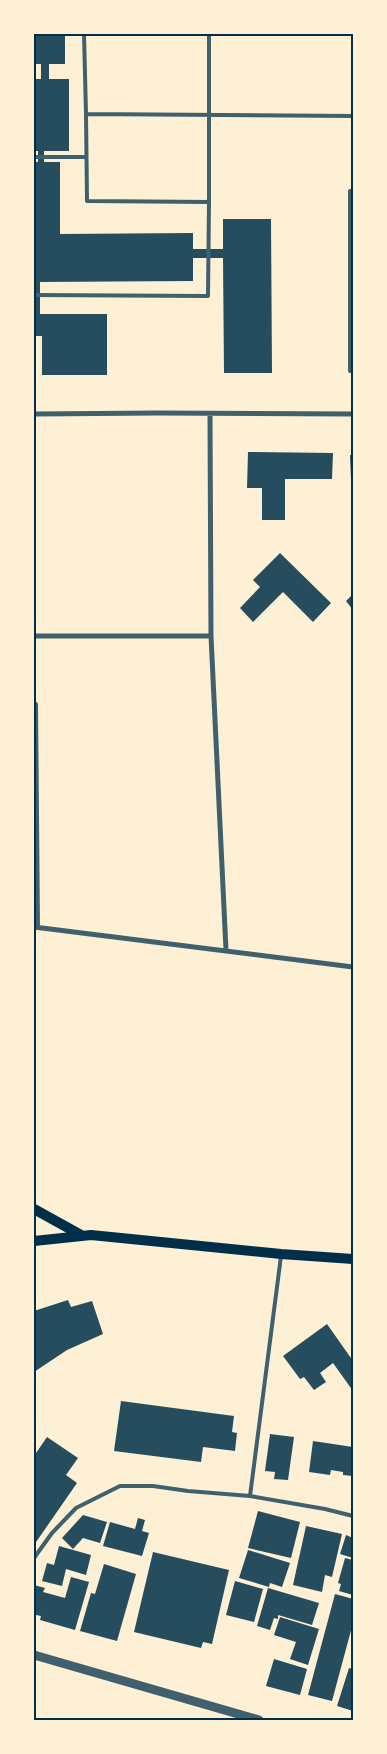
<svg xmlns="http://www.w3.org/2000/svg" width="387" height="1754" viewBox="0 0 387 1754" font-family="'Noto Sans',sans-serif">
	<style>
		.building { fill: #264d5e }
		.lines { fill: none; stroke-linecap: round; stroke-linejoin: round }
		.service { stroke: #3f606c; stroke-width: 4 }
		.minor { stroke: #3f606c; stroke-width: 5 }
		.tertiary { stroke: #3f606c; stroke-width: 9 }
		.secondary { stroke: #003049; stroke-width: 10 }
		.neatline { fill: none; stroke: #003049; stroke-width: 2 }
	</style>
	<rect width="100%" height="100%" fill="#fdf0d5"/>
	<!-- building -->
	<path class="building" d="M34,34H65V64H49V79H69V151H44V162H60V234L193,233V249H223V219H271L272,373H224L223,258H193V281L40,282V314H107V375H42V336H34V162H38V151H34V79H41V64H34Z
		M248,452L333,453L332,479H285V520H262V488H247Z
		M350,455H353V480H351Z
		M280,553L331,603L313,622L283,592L253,622L240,608L260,587L253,580Z
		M353,594V610L346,601Z
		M68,1300L71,1307L92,1301L103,1334L67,1350L34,1372V1311Z
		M327,1324L353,1361V1391L333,1363L320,1373L326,1382L314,1390L304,1377L300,1379L283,1356Z
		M121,1401L234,1416L232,1432L237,1433L235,1451L203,1447L201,1462L114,1451Z
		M270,1434L294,1437L288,1480L274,1479L275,1472L265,1471Z
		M47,1437L78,1458L66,1475L77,1483L34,1545V1456Z
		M313,1441L353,1447V1476L343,1475V1472L331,1470L330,1475L309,1472Z
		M258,1511L300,1522L291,1558L248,1548Z
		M83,1515L107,1522L100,1543L83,1538L73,1549L62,1538Z
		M138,1518L145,1520L142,1531L149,1533L142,1556L103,1546L110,1522L135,1529Z
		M306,1526L342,1534L332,1577L325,1575L322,1592L293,1585Z
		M346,1535L353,1538V1558L340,1554Z
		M59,1546L91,1555L86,1575L66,1569L62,1586L42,1581L47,1563L54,1565Z
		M248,1550L290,1563L282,1587L270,1583L269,1587L239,1578Z
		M153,1552L229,1570L212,1644L203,1642L201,1648L134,1632Z
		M345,1558L353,1560V1595L339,1591L341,1584L338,1583Z
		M104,1564L136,1574L117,1641L80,1631L91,1593L95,1594Z
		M71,1577L89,1582L75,1630L40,1620L41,1616L36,1615L34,1621V1585L45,1588L43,1592L65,1598Z
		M235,1581L263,1589L254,1622L226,1615Z
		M268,1588L319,1603L312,1625L278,1615V1619L274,1618L270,1630L257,1626Z
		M335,1594L353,1599V1623L332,1701L308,1695Z
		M280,1617L319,1629L308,1665L290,1659L296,1642L274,1635Z
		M274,1659L307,1669L300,1695L266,1686Z
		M349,1668L353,1669V1711L337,1706Z"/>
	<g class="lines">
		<!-- service -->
		<path class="service" d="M84,34L86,114L353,116
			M86,114L87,201L209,202V34
			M34,157H86
			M353,191H350V371H353
			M34,295L208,296L209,202
			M36,704L38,927
			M250,1496L281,1256
			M34,1558L52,1533L76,1508L120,1486H153L188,1491L250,1496L325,1509L353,1516"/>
		<!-- minor -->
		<path class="minor" d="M34,414L158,413L353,414
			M210,414L211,636L226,950
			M34,636H211
			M34,927L353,967"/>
		<!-- tertiary -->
		<path class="tertiary" d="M34,1655L259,1720"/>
		<!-- secondary -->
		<path class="secondary" d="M34,1209L81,1235
			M34,1241L91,1235L281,1254L353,1259"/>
	</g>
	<!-- border -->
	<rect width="387" height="1754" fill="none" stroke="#fdf0d5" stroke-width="70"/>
	<rect x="35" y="35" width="317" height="1684" class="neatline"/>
</svg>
